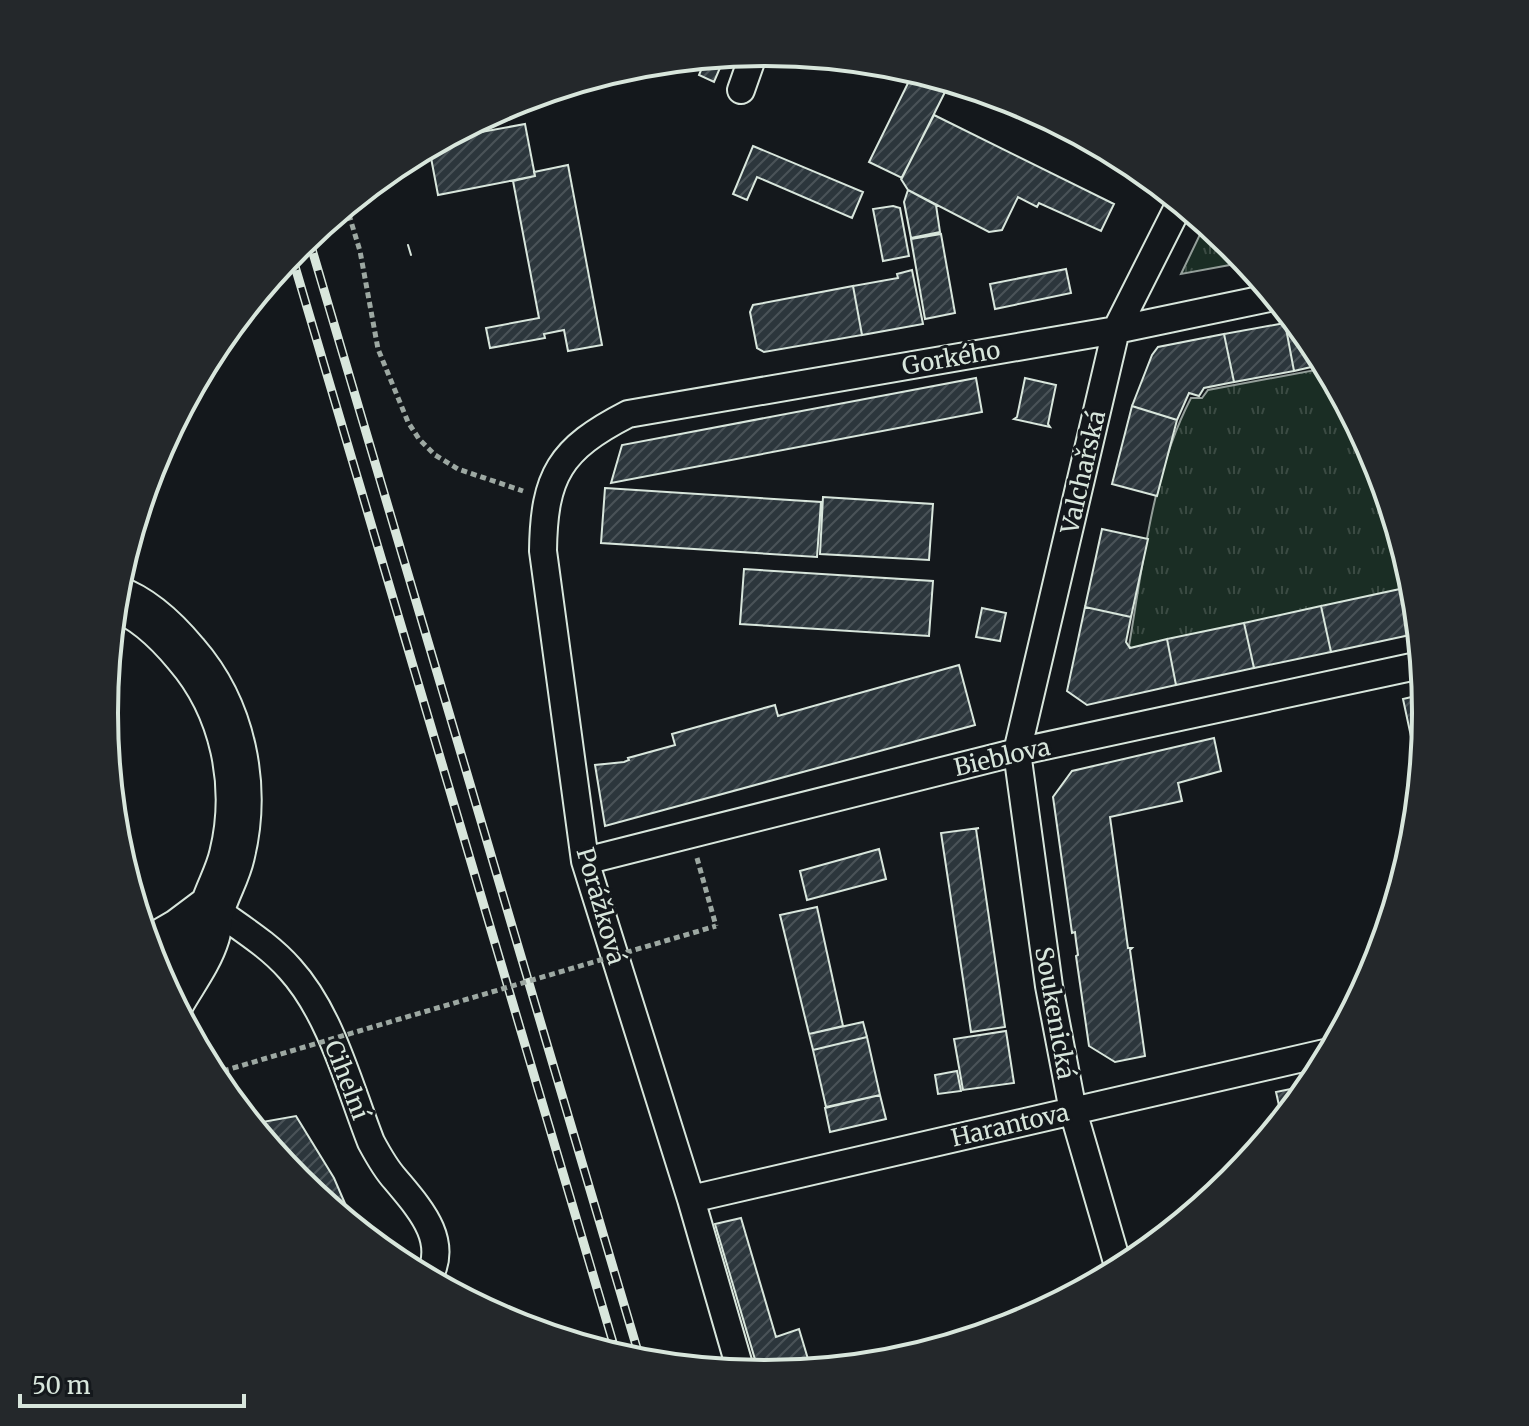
<svg xmlns="http://www.w3.org/2000/svg" width="1529" height="1426" viewBox="0 0 1529 1426" font-family="Merriweather,serif">
	<style>
		.grass { fill: url(#grass-tufts); stroke: #939e99; stroke-width: 2 }
		.building { fill: url(#building-hatch); stroke: #d8e6dc; stroke-width: 2 }
		.lines { fill: none; stroke-linecap: round; stroke-linejoin: round }
		.street-casing { stroke: #d8e6dc; stroke-width: 30 }
		.highway-casing { stroke: #d8e6dc; stroke-width: 48 }
		.path { stroke: #9da8a2; stroke-width: 5; stroke-dasharray: 6 4; stroke-linecap: butt }
		.street { stroke: #14181c; stroke-width: 26 }
		.highway { stroke: #14181c; stroke-width: 44 }
		.tram { stroke: #d8e6dc; stroke-width: 2 }
		.rail-casing { stroke: #d8e6dc; stroke-width: 9 }
		.rail { stroke: #14181c; stroke-width: 6; stroke-dasharray: 18; stroke-linecap: butt }
		.path-bridge { stroke: #9da8a2; stroke-width: 5; stroke-dasharray: 6 4; stroke-linecap: butt }
		.labels { text-anchor: middle; dominant-baseline: central; stroke-width: 6; stroke-linejoin: round; paint-order: stroke }
		.street-label { font-size: 24px; fill: #d8e6dc; stroke: #14181c }
		.rim { fill: none; stroke: #d8e6dc; stroke-width: 4 }
	</style>
	<defs>
		<pattern id="grass-tufts" width="24" height="20" patternUnits="userSpaceOnUse" patternTransform="scale(2)"><rect width="24" height="20" fill="#1a2d24"/><path d="M3 7l-1-3M5 7V3M7 7l1-3M15 17l-1-3M17 17v-4M19 17l1-3" fill="none" stroke="#3b4b43"/></pattern>
		<pattern id="building-hatch" width="6" height="6" patternUnits="userSpaceOnUse" patternTransform="scale(2)"><rect width="6" height="6" fill="#2c363c"/><path d="M-1 1l2-2M0 6l6-6M5 7l2-2" fill="none" stroke="#4a5358"/></pattern>
	</defs>
	<rect width="100%" height="100%" fill="#14181c"/>
	<!-- grass -->
	<path class="grass" d="M1205,224L1232,246L1246,262L1181,274Z
		M1326,368L1375,460L1413,589L1133,650L1129,646C1143,564 1152,473 1191,398H1202L1208,390Z"/>
	<!-- building -->
	<path class="building" d="M725,56L714,82L699,75L706,58Z
		M914,71L950,82L902,178L869,162Z
		M934,115L1114,204L1101,231L1039,203L1037,207L1018,197L1002,230L989,232L908,190L901,179Z
		M525,124L535,176L438,195L429,147L443,139Z
		M753,146L863,192L852,218L757,177L747,200L733,194Z
		M568,165L602,345L568,351L564,330L544,334L545,338L490,348L486,328L539,318L513,181L535,176L534,172Z
		M908,190L936,205L940,232L911,238L904,202Z
		M893,206L900,208L909,256L883,261L873,209Z
		M941,234L955,313L925,319L911,239Z
		M1066,269L1071,293L995,309L990,284Z
		M912,270L923,324L862,335L853,286L898,278L897,274Z
		M853,286L862,335L764,352L757,348L750,312L753,305Z
		M1294,321L1314,346L1324,364L1294,371L1285,323Z
		M1285,323L1294,371L1234,382L1224,334Z
		M1224,334L1234,382L1204,388L1199,396L1189,393L1177,420L1132,406L1152,355L1158,347Z
		M976,378L982,412L611,483L622,445Z
		M1025,378L1056,385L1048,424L1050,427L1014,419L1017,417Z
		M1132,406L1177,420L1157,496L1112,484Z
		M605,488L821,502L817,557L601,543Z
		M823,497L933,504L929,560L820,554Z
		M1102,529L1148,539L1131,617L1085,607Z
		M744,569L933,581L929,636L740,624Z
		M1400,589L1410,635L1331,652L1321,606Z
		M1321,606L1331,652L1254,668L1244,623Z
		M1085,607L1131,617L1126,642L1130,648L1167,639L1176,685L1087,705L1067,691Z
		M982,608L1006,613L1000,641L976,637Z
		M1244,623L1254,668L1176,685L1167,639Z
		M959,665L975,725L605,826L595,765L624,762L629,760L628,758L675,745L672,734L775,705L778,716Z
		M1424,694L1425,713L1419,774L1403,699Z
		M1214,738L1221,771L1178,783L1182,801L1110,817L1128,948H1132L1130,950L1145,1056L1115,1062L1089,1046L1076,956L1078,955L1076,941L1075,932L1072,933L1053,797L1072,771Z
		M979,828L976,829L1005,1027L971,1032L941,833Z
		M879,849L886,879L807,900L800,871Z
		M817,907L843,1026L809,1034L780,915Z
		M863,1022L867,1037L813,1050L809,1034Z
		M1006,1031L1014,1083L963,1090L954,1039Z
		M867,1037L880,1095L826,1107L813,1050Z
		M957,1071L961,1091L938,1094L935,1075Z
		M1310,1085L1282,1119L1276,1092Z
		M880,1095L886,1119L830,1132L825,1108Z
		M296,1116L334,1178L356,1229L297,1180L251,1124Z
		M741,1218L776,1337L799,1329L811,1369L759,1373L715,1224Z"/>
	<g class="lines">
		<defs>
			<path id="street" d="M741,90L754,53
				M585,861L1017,752L1421,665
				M212,907C239,927 268,944 290,969C331,1014 349,1086 371,1142C378,1155 385,1168 395,1179C419,1208 450,1240 428,1279
				M691,1199L1329,1052
				M1119,1269L1073,1111L1049,986L1017,752L1116,330L1180,203
				M741,1372L691,1199L585,861L543,551C544,475 560,449 628,414L1116,330L1274,297"/>
			<path id="highway" d="M115,598C143,608 167,631 186,654C233,708 249,785 232,855C228,873 219,888 213,906C209,916 210,926 207,936C200,959 184,980 172,1001
				M149,949L180,931L212,907"/>
		</defs>
		<!-- street casing -->
		<use href="#street" class="street-casing"/>
		<!-- highway casing -->
		<use href="#highway" class="highway-casing"/>
		<!-- path -->
		<path class="path" d="M346,205L360,251L378,349L408,422L419,439L435,455L458,469L523,491
			M697,858L716,926
			M223,1071L230,1098"/>
		<!-- street -->
		<use href="#street" class="street"/>
		<!-- highway -->
		<use href="#highway" class="highway"/>
		<!-- tram -->
		<path class="tram" d="M408,245L411,255"/>
		<defs>
			<path id="rail" d="M308,236L641,1362
				M291,253L617,1356"/>
		</defs>
		<!-- rail casing -->
		<use href="#rail" class="rail-casing"/>
		<!-- rail -->
		<use href="#rail" class="rail"/>
		<!-- path-bridge -->
		<path class="path-bridge" d="M223,1071L716,926"/>
	</g>
	<g class="labels">
		<!-- street labels -->
		<g class="street-label">
			<text transform="translate(951 358) rotate(-10)">Gorkého</text>
			<text transform="translate(1083 472) rotate(-77)">Valchařská</text>
			<text transform="translate(1002 757) rotate(-13)">Bieblova</text>
			<text transform="translate(601 906) rotate(74)">Porážková</text>
			<text transform="translate(1055 1013) rotate(80)">Soukenická</text>
			<text transform="translate(347 1080) rotate(69)">Cihelní</text>
			<text transform="translate(1010 1125) rotate(-13)">Harantova</text>
		</g>
	</g>
	<!-- crop -->
	<path d="M0 0H1529V1426H0ZM118 713a647 647 0 1 1 1294 0a647 647 0 1 1-1294 0Z" fill="#24282b" fill-rule="evenodd"/>
	<path class="rim" d="M118 713a647 647 0 1 1 1294 0a647 647 0 1 1-1294 0Z"/>
	<!-- scale -->
	<path d="M20 1394v12h224v-12" fill="none" stroke="#d8e6dc" stroke-width="4"/>
	<text x="32" y="1394" font-size="24" fill="#d8e6dc" stroke="#14181c" stroke-width="6" paint-order="stroke">50 m</text>
</svg>
